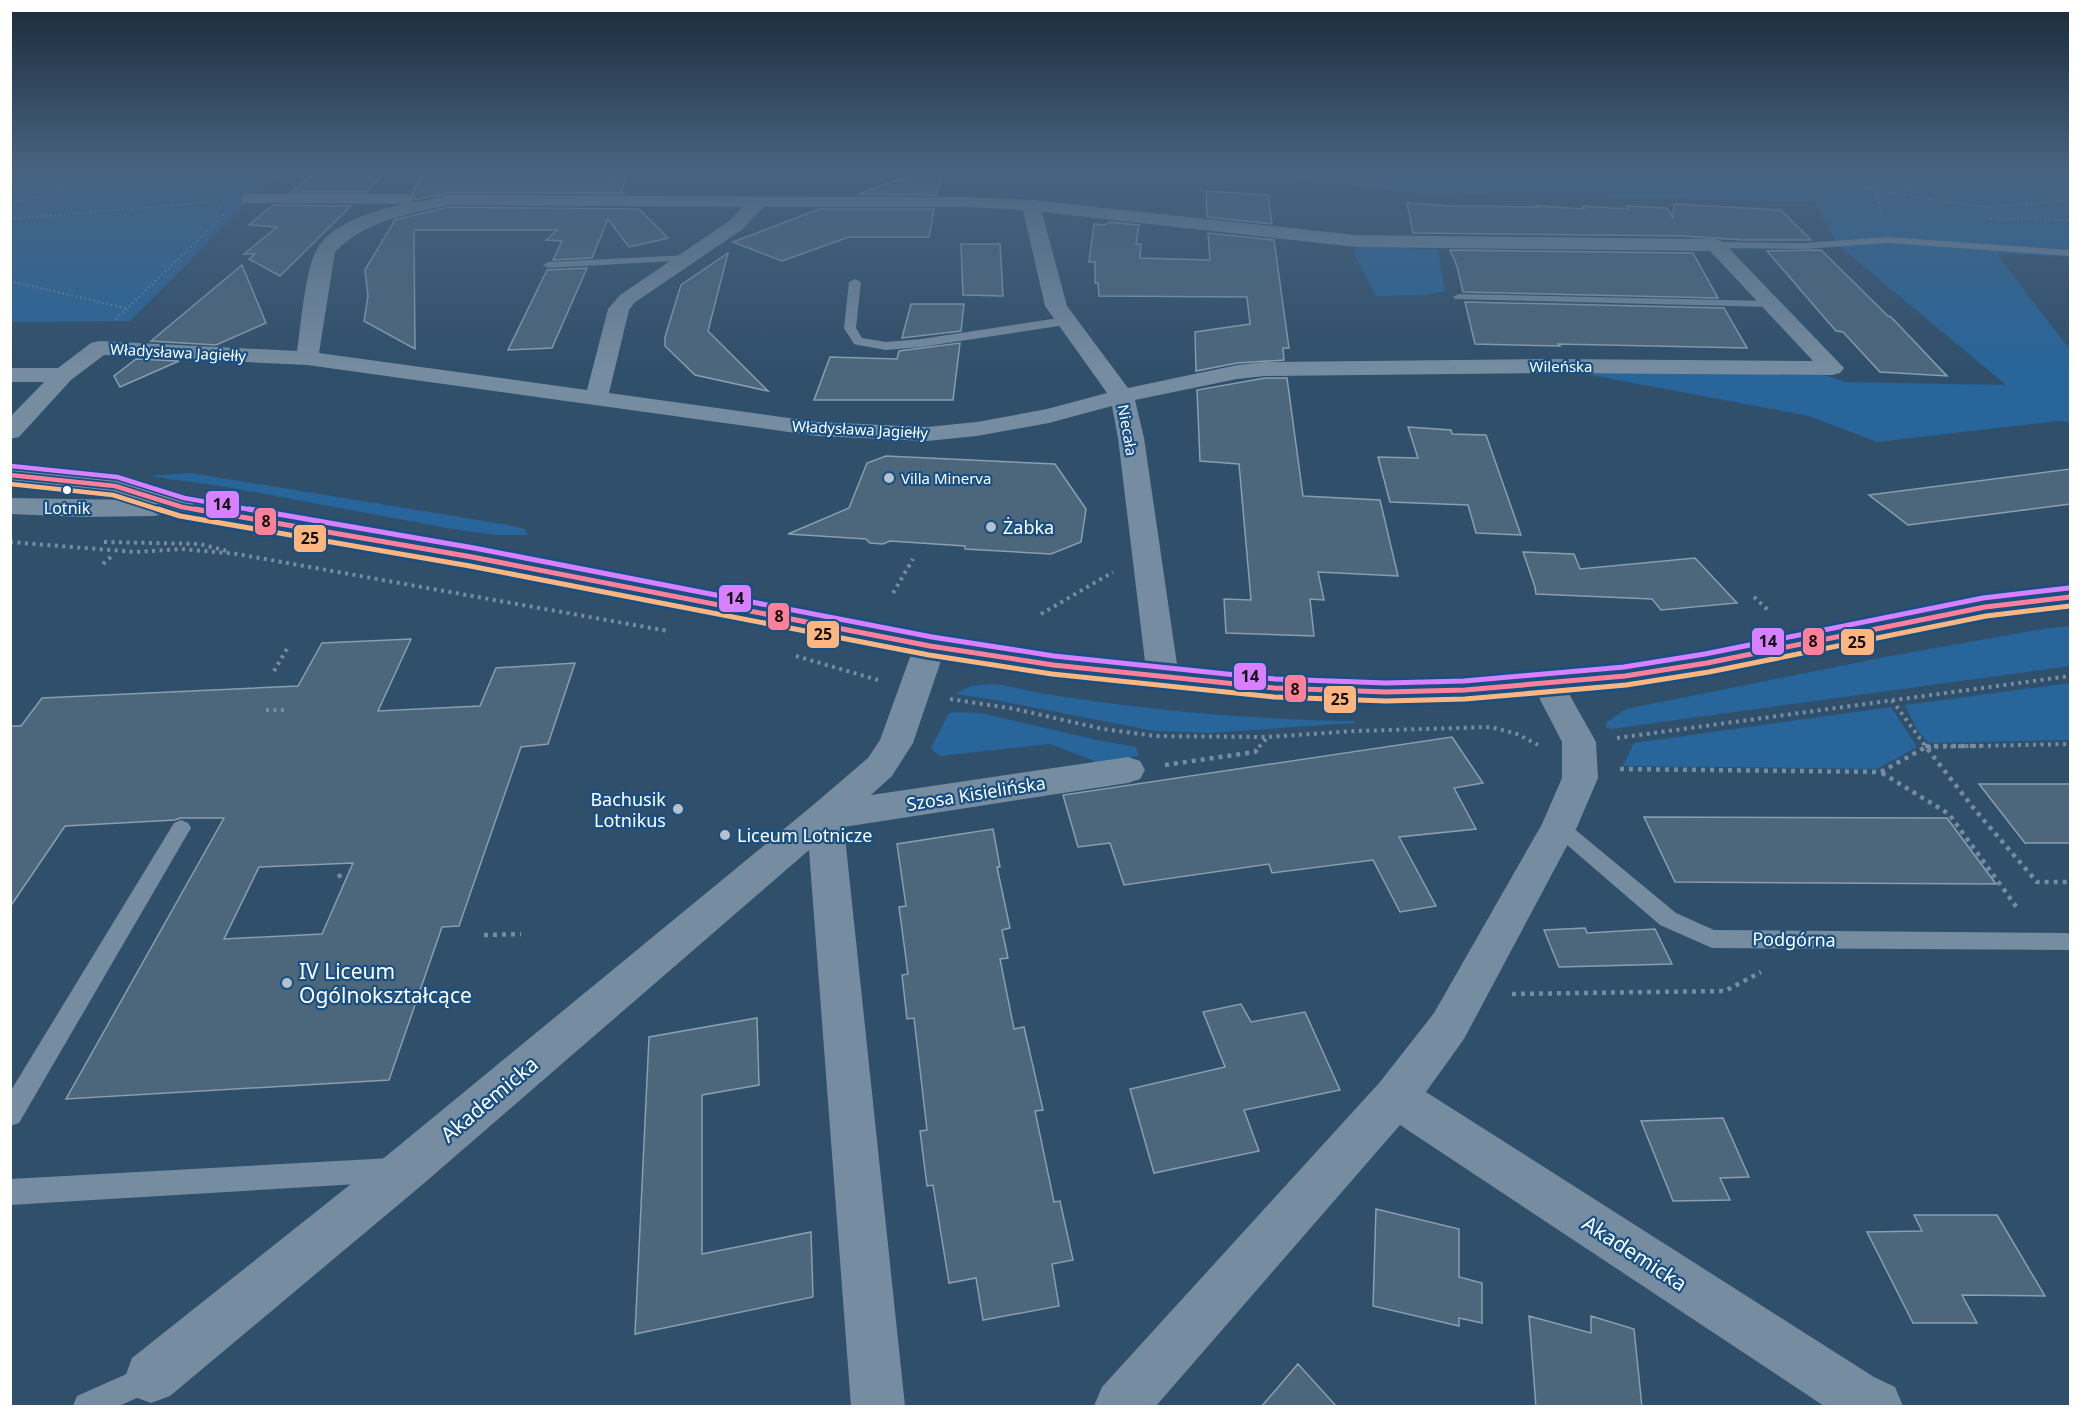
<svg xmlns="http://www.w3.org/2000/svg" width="2081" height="1417" viewBox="0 0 2081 1417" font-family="'Noto Sans',sans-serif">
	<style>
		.green { fill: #27659a }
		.building { fill: #4c667c; stroke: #8a9eaf; stroke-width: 1.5; fill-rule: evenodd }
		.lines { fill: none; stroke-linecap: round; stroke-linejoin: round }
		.path-far2 { stroke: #768ca0; stroke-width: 2; stroke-dasharray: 1.5 3; stroke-linecap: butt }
		.path-far1 { stroke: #768ca0; stroke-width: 4; stroke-dasharray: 3 4.5; stroke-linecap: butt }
		.path { stroke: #768ca0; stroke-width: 4.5; stroke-dasharray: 4 5; stroke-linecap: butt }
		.service { fill: #768ca0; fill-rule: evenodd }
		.minor { fill: #768ca0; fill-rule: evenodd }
		.tertiary { fill: #768ca0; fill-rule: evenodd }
		.bus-1-far1-casing { stroke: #185083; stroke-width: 8 }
		.bus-1-casing { stroke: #185083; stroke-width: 10 }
		.bus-2-far1-casing { stroke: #185083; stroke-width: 8 }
		.bus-2-casing { stroke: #185083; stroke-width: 10 }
		.bus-3-far1-casing { stroke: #185083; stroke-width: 8 }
		.bus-3-casing { stroke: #185083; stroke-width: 10 }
		.bus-1-far1 { stroke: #ff8098; stroke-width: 4.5 }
		.bus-1 { stroke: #ff8098; stroke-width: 5 }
		.bus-2-far1 { stroke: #ffb580; stroke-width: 4.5 }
		.bus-2 { stroke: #ffb580; stroke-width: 5 }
		.bus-3-far1 { stroke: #d880ff; stroke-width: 4.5 }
		.bus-3 { stroke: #d880ff; stroke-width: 5 }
		.poi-dot { fill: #b7c1cb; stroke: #185083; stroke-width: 2 }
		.bus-dot { fill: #fff; stroke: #185083; stroke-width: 2 }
		.labels { text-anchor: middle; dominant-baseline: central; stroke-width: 4.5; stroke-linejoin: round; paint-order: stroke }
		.far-street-label { font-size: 15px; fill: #fff; stroke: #185083 }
		.far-poi-label { font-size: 15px; fill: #fff; stroke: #185083; text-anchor: start }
		.bus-label { font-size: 16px; fill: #fff; stroke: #185083 }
		.poi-label { font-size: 18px; fill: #fff; stroke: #185083; text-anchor: start }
		.street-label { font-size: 18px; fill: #fff; stroke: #185083 }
		.near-poi-label { font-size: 21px; fill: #fff; stroke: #185083; text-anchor: start }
		.near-street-label { font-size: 21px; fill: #fff; stroke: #185083 }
		.line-badge { stroke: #185083; stroke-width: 2 }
		.pale-badge-label { font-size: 16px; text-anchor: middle; font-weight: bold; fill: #111 }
	</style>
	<rect width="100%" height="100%" fill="#304f6a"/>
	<!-- green -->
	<path class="green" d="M35,171H284L247,203L130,321L11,322L10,174Z
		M1251,171H2070V257L1997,254L2067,346H2070V422L2057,421L1877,442L1809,416L1585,374L1769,368L1828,376L1845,382L2006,385L1838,245L1814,202L1401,192Z
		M1358,247L1438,249L1445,291L1427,295L1376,296L1353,251Z
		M191,473L509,525L525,529L528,535H496L458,530L227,487L149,476Z
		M2070,626V666L1611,729L1606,728V723L1626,709L1890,656L2042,629Z
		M2070,683V740L1929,743L1917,730L1905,705Z
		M992,684C1011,686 1028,691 1046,694C1148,710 1252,720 1355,721V723L1210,733L1154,731L995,700L955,694L971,686Z
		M1891,707L1917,747L1877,769L1623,766L1634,743Z
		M956,712L980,713L1097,740L1136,747L1139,756L1097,762L1050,744L940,756L931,748L949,713Z"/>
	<!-- building -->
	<path class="building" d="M318,171H387L366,192H291Z
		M425,171H603L611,179L619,171H629L621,190L624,193H448L416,200L412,193Z
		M921,171H942L937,195L859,194Z
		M1206,191L1268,195L1272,224L1207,217Z
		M1407,203L1451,206L1539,207L1538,206L1584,209L1582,206L1628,209L1626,206L1667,208L1673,218L1674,204L1781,210L1811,240H1743L1683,236L1413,233Z
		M273,205L351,206L280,276L249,259L255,254H244L277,227L249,225Z
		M448,207L639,209L668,238L629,247L608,219L592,258L553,260L562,241L546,240L557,230H414L415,349L364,321L368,296L365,270L395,220Z
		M819,209H934L929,237H849L782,261L733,242Z
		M1110,222L1139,225L1136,244H1141L1140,258L1210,260L1208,233L1274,240L1289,348H1283L1284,360L1237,363L1196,371L1195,332L1250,324L1247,297L1099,296L1098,283H1095V262H1089L1094,224L1105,225Z
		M961,244H1000L1003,296L963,295Z
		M1450,250L1693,253L1718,298L1463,292L1457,266Z
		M1821,250L1888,316L1891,317L1947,376L1880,372L1843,332L1836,331L1767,251Z
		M728,253L708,331L768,391L695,375L665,346V337L681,285Z
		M242,265L266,323L216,345L151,341Z
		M587,268L552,348L508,350L547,270Z
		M1465,302L1724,308L1747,348L1558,344L1560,346L1475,344Z
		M911,304H964L961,331L902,338Z
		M960,343L953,400H814L830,357L897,359L899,351Z
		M136,359L179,361L120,387L114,376Z
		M1265,378H1287L1303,496L1380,500L1398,576L1318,572L1324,600L1310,599L1314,636L1226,633L1224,599L1251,600L1239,464L1200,461L1197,390Z
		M1408,427L1451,430L1452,434L1486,435L1521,535L1476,533L1468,505L1390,502L1378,457L1418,458Z
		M886,456L1055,464L1086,509L1081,542L1051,554L965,549V546L890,541L883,544L870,543L866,539L788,534L849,508L867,463Z
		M2070,469V504L1908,525L1869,495Z
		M1523,552L1574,554L1580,569L1695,558L1737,603L1661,610L1652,599L1536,594L1535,587Z
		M411,639L378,711L480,706L496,668L575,663L548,744L521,747L459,926L442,927L389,1080L66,1099L224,818H180L175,820L65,826L10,907V726H21L42,698L298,686L322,643ZM353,863L322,934L224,939L259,867Z
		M1452,737L1483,783L1454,788L1476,829L1399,837L1436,906L1400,912L1373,860L1272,873L1269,864L1124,885L1110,843L1078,847L1063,795Z
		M1979,784H2070V843H2025Z
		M1644,817L1947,818L1996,884L1675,882Z
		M993,829L1000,867H997L1010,928L1002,930L1008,958L1000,959L1014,1029L1024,1027L1043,1110L1035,1111L1054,1202L1060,1201L1073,1260L1052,1264L1059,1306L983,1320L976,1278L949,1283L933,1185L927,1186L920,1131L927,1130L914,1018L907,1019L902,975L908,974L899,907L906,906L897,844Z
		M1585,928L1587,933L1655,929L1672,964L1559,967L1544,930Z
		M1241,1004L1251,1022L1305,1012L1340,1090L1244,1110L1259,1151L1154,1173L1130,1089L1225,1067L1203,1012Z
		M757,1018L759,1085L702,1095V1254L811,1232L813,1297L635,1334L649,1037Z
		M1723,1118L1749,1177L1720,1178L1730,1200L1673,1201L1641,1121Z
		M1376,1209L1459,1229V1277L1482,1283V1323L1459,1318V1326L1373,1306Z
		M1914,1215H1997L2045,1296L1962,1295L1977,1323H1913L1867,1232L1922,1231Z
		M1529,1316L1591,1333V1316L1634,1329L1642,1407H1536Z
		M1298,1364L1337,1407H1261Z"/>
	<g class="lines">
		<!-- path-far2 -->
		<path class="path-far2" d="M1254,171H1258
			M1689,171L1805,179
			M1773,171L1945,202L1989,207L2070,200
			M1876,189L1881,216
			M1904,195L1928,171
			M10,204L123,171
			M10,219L220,201
			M1990,219L2070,220
			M10,281L125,308
			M116,319L225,214"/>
		<!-- path-far1 -->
		<path class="path-far1" d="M10,542L135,552L181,549L237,554L668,631
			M104,542L200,544L227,551
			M103,564L112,556
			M893,593L913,559
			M1754,597L1768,610
			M1041,614L1113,572
			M796,656L878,680
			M274,671L288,647
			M950,699L1015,709L1103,729L1155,736L1267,737L1356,731L1491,727L1517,734L1538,745
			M1892,700L1926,747L2070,744
			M266,710H284
			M1617,738L2070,676
			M1259,747L1267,738"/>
		<!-- path -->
		<path class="path" d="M1925,746H1981
			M1165,765L1255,752L1260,746
			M1620,769L1881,772L1926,747L1975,810L2037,882H2070
			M1882,773L1949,814L2018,909
			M338,877L345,872
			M484,935L521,934
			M1512,994L1725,991L1761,972"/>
		<!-- service -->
		<path class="service" d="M1888,237L2070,250V256L1888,243L1804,249L1715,248L1710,245L1715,242L1804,243Z
			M688,255L692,256V260L548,268L543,265L548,262Z
			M855,279L861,282L856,328L862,338L886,342L921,339L1065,317L1071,321L1065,325L921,347L886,350L858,345L854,344L844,328L849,282Z
			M1459,294L1771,301L1777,304L1771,307L1455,299L1453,297Z
			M1559,819L1566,822L1676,913L1714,930L2066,933L2070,934V950L1712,948L1660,925L1552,832L1549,827L1552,822Z
			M181,820L188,823L191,828L188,833L19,1123L10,1126V1092L174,823Z
			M392,1158L401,1161L405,1170L401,1179L392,1182L10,1205V1179Z
			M149,1364L159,1368L163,1378L159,1388L119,1406H73L77,1396Z"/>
		<!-- minor -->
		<path class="minor" d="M250,194H405L411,195L414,199L412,203L448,195L965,197L1031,200L1356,235L1715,239L1722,241L1844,368L1840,373L1832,375L1552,373L1265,376L1237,379L1135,400L1144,438L1179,678L1174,686L1163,689L1152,686L1147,678L1118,438L1112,406L1049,423L977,436L927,441L817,436L307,365L104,355L71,380L19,437L10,439V417L44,382H10V368H58L91,343L99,341L297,351C301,325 305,272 316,251C330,223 375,210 403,204L244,203L241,199L244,195ZM448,205L743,207L729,221L620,295L608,309L587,390L319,353L335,252C366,220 407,215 448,205ZM763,207H965L1023,210L1045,306L1107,393L1047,409L977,422L927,427L817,422L609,393L629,310L634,303L743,229ZM1042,212L1356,247L1710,251L1813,361L1552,359L1265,362L1237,365L1128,388L1067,306Z
			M930,636L941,639L946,646L913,743L892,776L871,795L1128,757L1140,761L1145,770L1140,779L1128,783L844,827L905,1406H851L809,850L422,1185L170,1396L151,1403L132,1396L125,1377L132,1358L390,1153L812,806L868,758L880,740L914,646L919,639Z
			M1548,673L1559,676L1596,742L1598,778L1577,827L1464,1039L1426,1092L1874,1377L1895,1387L1903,1406H1824L1400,1125L1156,1406H1094L1102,1387L1380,1082L1434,1013L1542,824L1562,778V742L1532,684L1537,676Z"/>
		<!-- tertiary -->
		<path class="tertiary" d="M10,467L115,478L186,500L472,548L930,636L1053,654L1274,677L1386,681L1465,679L1625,665L1707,652L1985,598L2070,588V606L1985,616L1707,674L1625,687L1465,701L1386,703L1274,699L1053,676L930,656L472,566L166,511L164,514L154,516L84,517L10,514V498L133,500L112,494L10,483Z"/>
		<defs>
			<path id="bus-1-far1" d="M10,475L115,486L182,507L204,511"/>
			<path id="bus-1" d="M195,509L472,557L930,646L1053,665L1274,688L1386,692L1465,690L1625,676L1707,663L1985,607L2070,597"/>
			<path id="bus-2-far1" d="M10,484L113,495L163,511"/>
			<path id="bus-2" d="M158,509L180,516L470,566L929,655L1052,674L1274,697L1386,701L1465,699L1626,685L1709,672L1986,616L2070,606"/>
			<path id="bus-3-far1" d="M11,466L117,477L184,498L258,511"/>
			<path id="bus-3" d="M249,509L474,548L932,637L1054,656L1275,679L1386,683L1464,681L1624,667L1705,654L1983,598L2069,588"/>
		</defs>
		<!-- bus-1-far1 casing -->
		<use href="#bus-1-far1" class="bus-1-far1-casing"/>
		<!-- bus-1 casing -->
		<use href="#bus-1" class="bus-1-casing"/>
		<!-- bus-2-far1 casing -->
		<use href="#bus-2-far1" class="bus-2-far1-casing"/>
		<!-- bus-2 casing -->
		<use href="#bus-2" class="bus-2-casing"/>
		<!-- bus-3-far1 casing -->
		<use href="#bus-3-far1" class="bus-3-far1-casing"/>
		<!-- bus-3 casing -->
		<use href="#bus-3" class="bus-3-casing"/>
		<!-- bus-1-far1 -->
		<use href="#bus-1-far1" class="bus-1-far1"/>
		<!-- bus-1 -->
		<use href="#bus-1" class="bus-1"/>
		<!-- bus-2-far1 -->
		<use href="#bus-2-far1" class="bus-2-far1"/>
		<!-- bus-2 -->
		<use href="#bus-2" class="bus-2"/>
		<!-- bus-3-far1 -->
		<use href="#bus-3-far1" class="bus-3-far1"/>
		<!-- bus-3 -->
		<use href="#bus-3" class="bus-3"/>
	</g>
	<!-- sky -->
	<linearGradient id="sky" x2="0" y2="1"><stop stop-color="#1a2b3a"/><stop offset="0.46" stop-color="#486381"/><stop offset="1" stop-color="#486381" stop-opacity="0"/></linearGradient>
	<rect width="2081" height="370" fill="url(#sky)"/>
	<!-- markers -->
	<g class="poi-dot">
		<circle cx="889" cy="478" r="6"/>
		<circle cx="991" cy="527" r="6"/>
		<circle cx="678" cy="809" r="6"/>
		<circle cx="725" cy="835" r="6"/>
		<circle cx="287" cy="983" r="6"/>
	</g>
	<circle class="bus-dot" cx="67" cy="490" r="5"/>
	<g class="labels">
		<!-- far-street labels -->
		<g class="far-street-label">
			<text transform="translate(178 352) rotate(3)">Władysława Jagiełły</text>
			<text x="1561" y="366">Wileńska</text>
			<text transform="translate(860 429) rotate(3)">Władysława Jagiełły</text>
			<text transform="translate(1128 430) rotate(80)">Niecała</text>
		</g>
		<!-- far-poi labels -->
		<g class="far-poi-label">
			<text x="901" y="478">Villa Minerva</text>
		</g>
		<!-- bus labels -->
		<g class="bus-label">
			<text x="67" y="508">Lotnik</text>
		</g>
		<!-- poi labels -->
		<g class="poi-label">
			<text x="1003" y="527">Żabka</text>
			<text x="666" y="799" text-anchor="end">Bachusik<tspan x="666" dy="21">Lotnikus</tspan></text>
			<text x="737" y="835">Liceum Lotnicze</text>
		</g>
		<!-- street labels -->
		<g class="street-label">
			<text transform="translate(976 793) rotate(-9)">Szosa Kisielińska</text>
			<text transform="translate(1794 939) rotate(1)">Podgórna</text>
		</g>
		<!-- near-poi labels -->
		<g class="near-poi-label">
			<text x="299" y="971">IV Liceum<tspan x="299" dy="24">Ogólnokształcące</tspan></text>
		</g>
		<!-- near-street labels -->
		<g class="near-street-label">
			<text transform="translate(489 1099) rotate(-40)">Akademicka</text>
			<text transform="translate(1635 1253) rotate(33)">Akademicka</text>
		</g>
	</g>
	<g class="line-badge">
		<rect x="205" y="490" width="35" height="29" rx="6" fill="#d880ff"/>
		<rect x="254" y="507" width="23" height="29" rx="6" fill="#ff8098"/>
		<rect x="293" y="524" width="34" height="29" rx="6" fill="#ffb580"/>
		<rect x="718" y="584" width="34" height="29" rx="6" fill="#d880ff"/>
		<rect x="767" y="602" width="23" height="29" rx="6" fill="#ff8098"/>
		<rect x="806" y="620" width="34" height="29" rx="6" fill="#ffb580"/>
		<rect x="1751" y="627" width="34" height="29" rx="6" fill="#d880ff"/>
		<rect x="1802" y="627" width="23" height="29" rx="6" fill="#ff8098"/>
		<rect x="1840" y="628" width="35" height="28" rx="6" fill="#ffb580"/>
		<rect x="1233" y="662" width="34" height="29" rx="6" fill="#d880ff"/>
		<rect x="1284" y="674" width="23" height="29" rx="6" fill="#ff8098"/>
		<rect x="1323" y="685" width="34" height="29" rx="6" fill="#ffb580"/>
	</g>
	<g class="pale-badge-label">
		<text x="222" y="510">14</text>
		<text x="266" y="527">8</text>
		<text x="310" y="544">25</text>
		<text x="735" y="604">14</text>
		<text x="779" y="622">8</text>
		<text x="823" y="640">25</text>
		<text x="1768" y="647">14</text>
		<text x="1813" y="647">8</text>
		<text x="1857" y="648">25</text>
		<text x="1250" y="682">14</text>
		<text x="1295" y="695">8</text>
		<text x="1340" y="705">25</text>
	</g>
	<!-- border -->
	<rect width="2081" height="1417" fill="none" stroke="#ffffff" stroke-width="24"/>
</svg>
